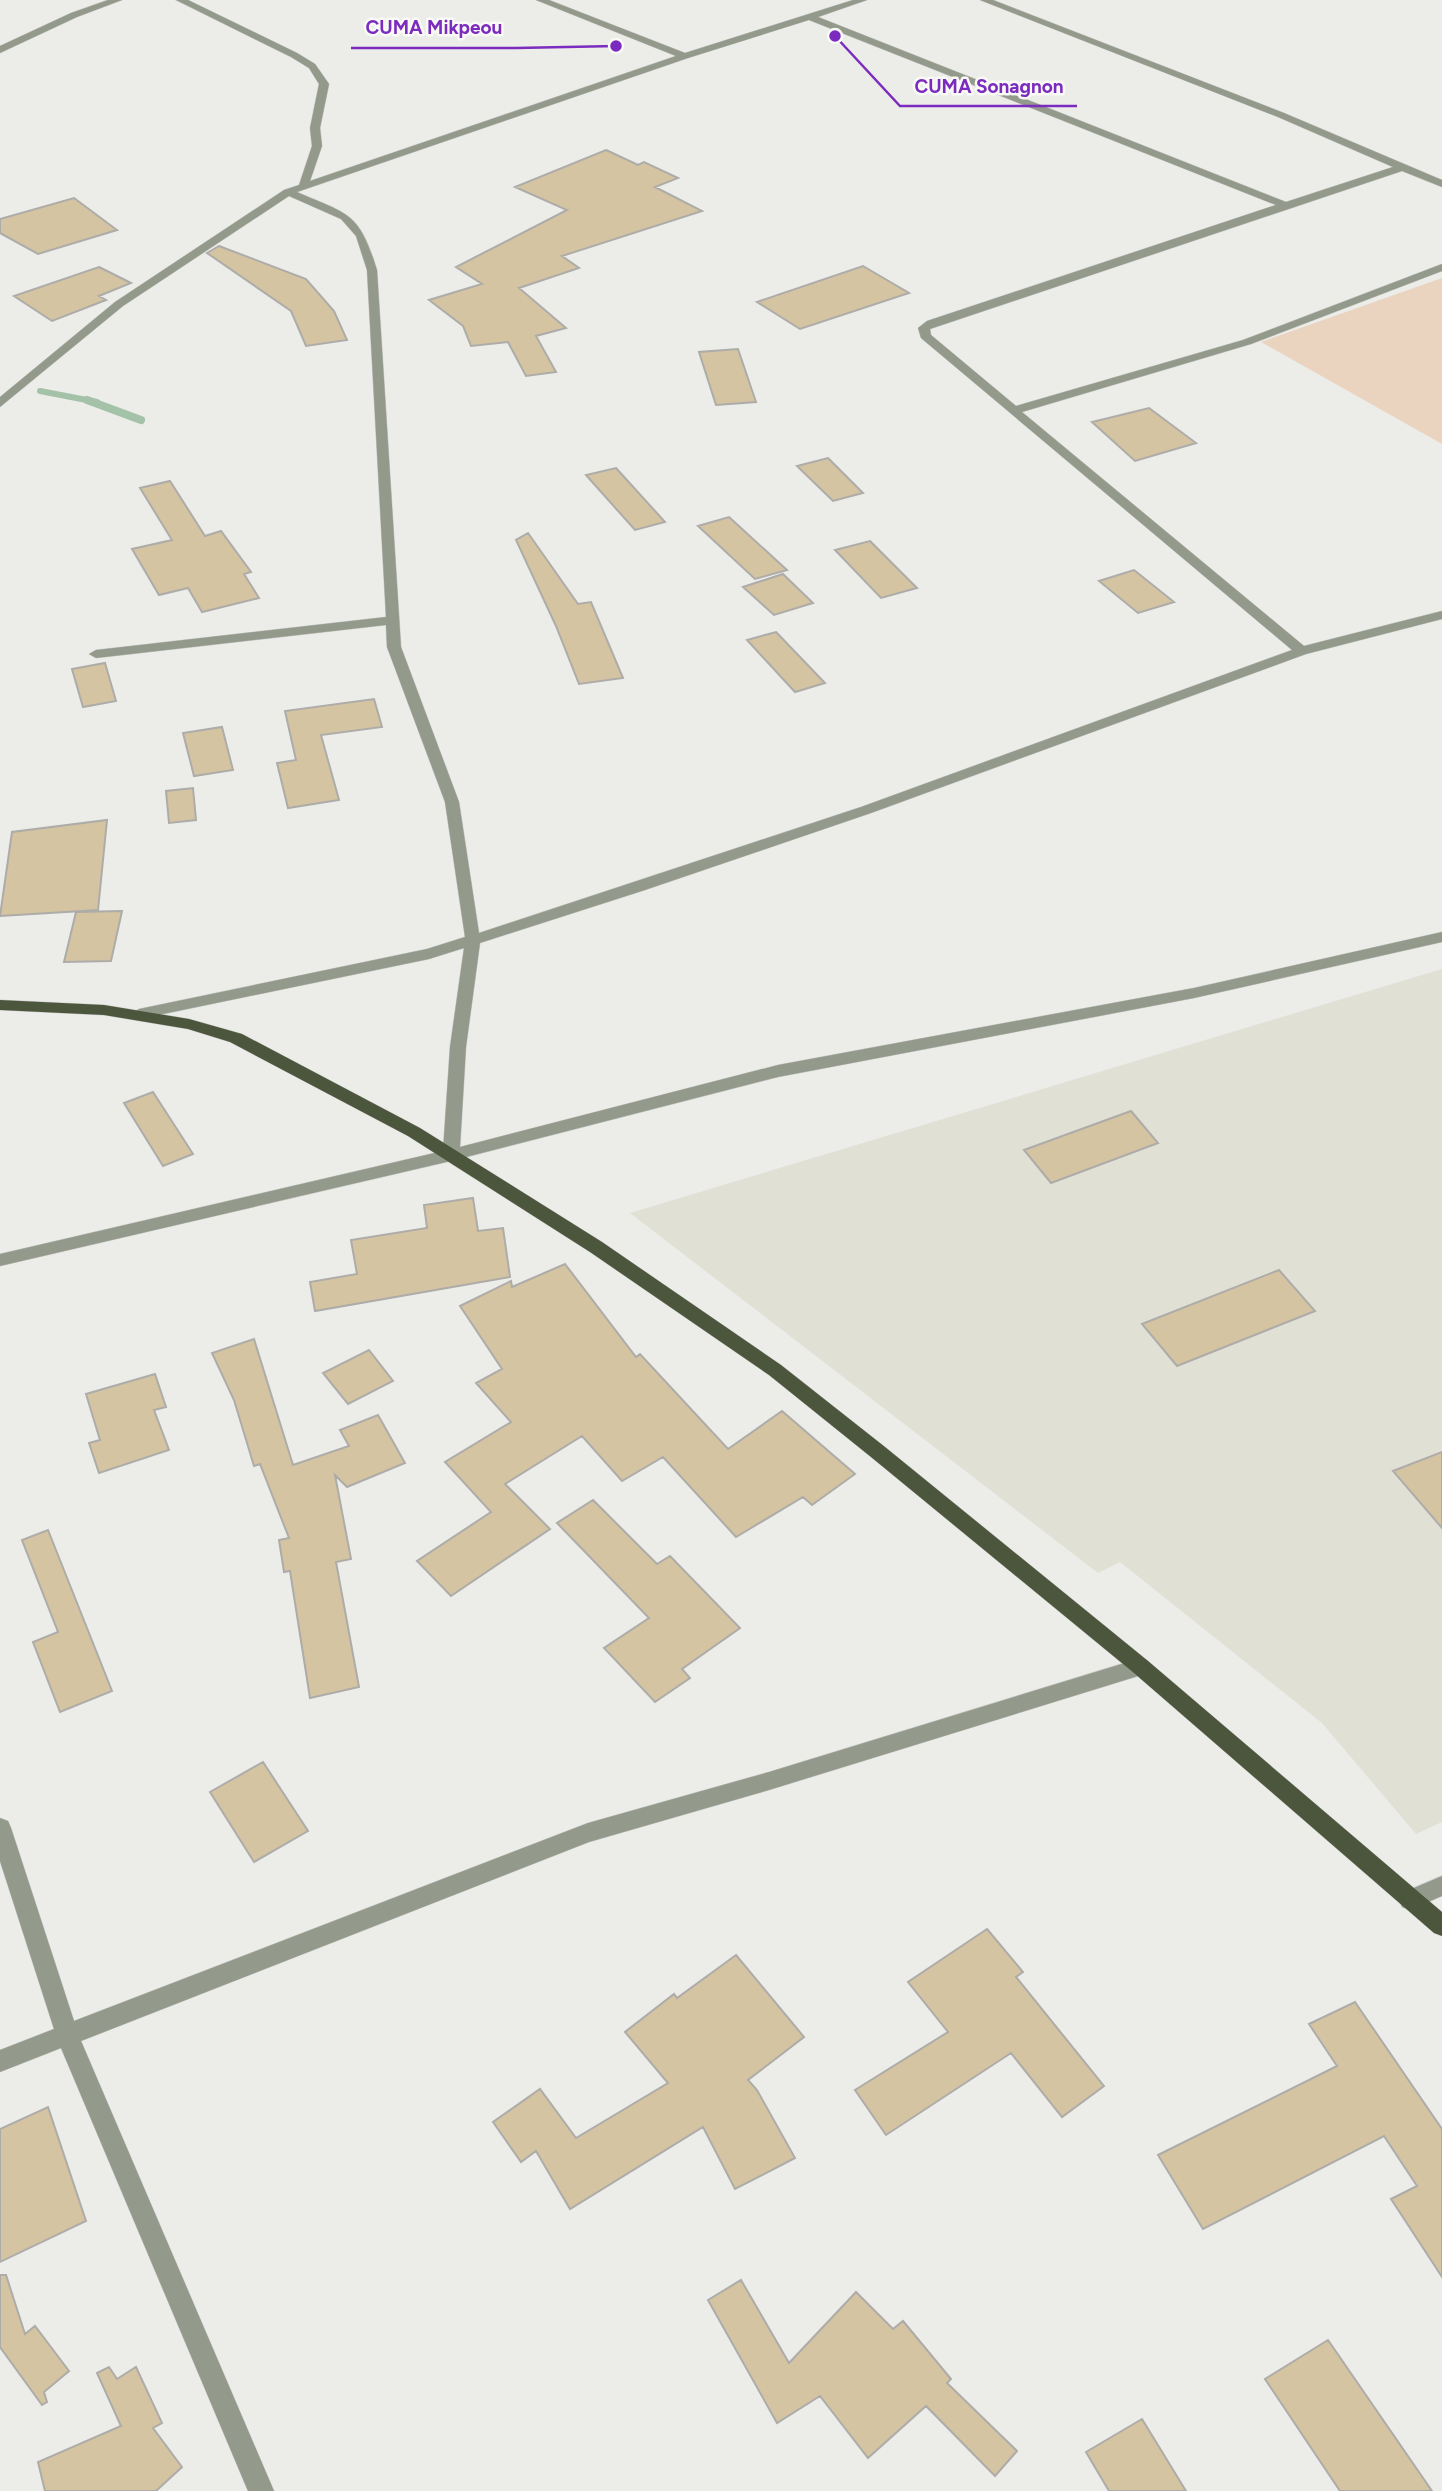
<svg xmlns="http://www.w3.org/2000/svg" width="1442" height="2491" viewBox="0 0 1442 2491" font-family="Figtree,sans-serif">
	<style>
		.built { fill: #e0e0d5 }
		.green { fill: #ead4c0 }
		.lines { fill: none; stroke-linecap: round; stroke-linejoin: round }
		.stream-far1 { stroke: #a3c2a8; stroke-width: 6 }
		.stream { stroke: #a3c2a8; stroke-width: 8 }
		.building { fill: #d5c4a2; stroke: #adaca9; stroke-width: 2 }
		.minor-casing { stroke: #c9c9c6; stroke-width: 1 }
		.major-casing { stroke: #c9c9c6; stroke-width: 1 }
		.minor { fill: #939a8b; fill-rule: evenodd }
		.major { fill: #4b563d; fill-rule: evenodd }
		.leader { fill: none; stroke: #7b2cbf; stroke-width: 2.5 }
		.callout-dot { fill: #7b2cbf; stroke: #f9f9f6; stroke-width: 2.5 }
		.callout-label { font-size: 19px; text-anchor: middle; font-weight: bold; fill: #7b2cbf; stroke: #f9f9f6; stroke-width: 5; stroke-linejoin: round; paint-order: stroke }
	</style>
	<rect width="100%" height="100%" fill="#ecece9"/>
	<!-- built -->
	<path class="built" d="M1442,969V1822L1416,1834L1322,1723L1120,1562L1098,1573L630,1213Z"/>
	<!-- green -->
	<path class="green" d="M1442,278V444L1261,342Z"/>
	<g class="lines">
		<!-- stream-far1 -->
		<path class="stream-far1" d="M40,391L97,402"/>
		<!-- stream -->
		<path class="stream" d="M87,400L141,420"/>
	</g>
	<!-- building -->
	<path class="building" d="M606,150L638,165L644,162L678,178L655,187L702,211L562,256L579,268L519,288L566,328L536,336L556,372L526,376L508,342L471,346L463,326L429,300L482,284L456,267L567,210L515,187Z
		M74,198L117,230L38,254L0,233V219Z
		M219,246L306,279L334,311L347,340L306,346L291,311L207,253Z
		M863,266L909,293L800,329L757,302Z
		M99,267L131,283L99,296L106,300L52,321L14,296Z
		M738,349L756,402L716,405L699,352Z
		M1149,408L1196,443L1135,461L1092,422Z
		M828,458L863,493L833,501L797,466Z
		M616,468L665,522L635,530L586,475Z
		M170,481L205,536L221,531L251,572L244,574L259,598L202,612L188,588L159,595L132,549L172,540L140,488Z
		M729,517L787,570L755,579L698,526Z
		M528,533L578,604L591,602L623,678L579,684L556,626L516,540Z
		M870,541L917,588L881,598L835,550Z
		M1134,570L1174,602L1138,613L1099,581Z
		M783,574L813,603L774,615L743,587Z
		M776,632L825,683L795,692L747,640Z
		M105,663L116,701L83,707L72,669Z
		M374,699L382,727L321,735L339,800L288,808L277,763L296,760L285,711Z
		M222,727L233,770L194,776L183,733Z
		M193,788L196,820L169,823L166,791Z
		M107,820L98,910L0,916L12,832Z
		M122,911L111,961L64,962L76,912Z
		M153,1092L193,1154L163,1166L124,1103Z
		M1131,1111L1158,1143L1051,1183L1024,1150Z
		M473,1198L478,1231L503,1228L510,1277L315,1311L310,1282L357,1274L351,1240L427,1228L424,1205Z
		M565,1264L636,1357L640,1354L728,1449L782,1411L855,1474L812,1505L803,1497L736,1537L663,1457L622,1481L582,1436L505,1484L550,1529L451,1596L417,1561L491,1512L445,1462L511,1422L476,1383L502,1369L460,1306L511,1281L512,1287Z
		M1279,1270L1315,1311L1177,1366L1142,1324Z
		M254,1339L293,1465L349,1446L340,1430L378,1415L405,1463L347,1487L335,1475L351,1559L336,1562L359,1687L310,1698L290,1571L284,1572L279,1540L289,1538L260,1464L254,1466L234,1400L212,1353Z
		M369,1350L393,1381L348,1404L323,1373Z
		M155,1374L166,1407L154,1410L169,1450L99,1473L89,1443L100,1440L86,1394Z
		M1442,1452V1528L1393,1471Z
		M593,1500L657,1564L670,1556L740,1628L682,1669L690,1678L655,1702L604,1648L649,1618L557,1523Z
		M48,1530L112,1691L60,1712L33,1642L58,1632L22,1540Z
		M263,1762L308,1831L254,1862L210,1792Z
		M987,1929L1023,1972L1016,1977L1104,2086L1062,2117L1011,2053L886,2135L855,2090L948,2032L908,1982Z
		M736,1955L804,2037L748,2080L757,2090L795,2158L735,2189L703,2127L570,2209L536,2151L521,2162L493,2122L540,2089L576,2138L668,2083L625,2032L674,1994L677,1998Z
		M1355,2002L1442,2129V2277L1391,2199L1417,2186L1384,2136L1203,2229L1158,2155L1337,2066L1309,2024Z
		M48,2107L86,2221L0,2262V2129Z
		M0,2275H6L25,2334L35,2326L69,2371L44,2392L47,2402L42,2405L0,2347Z
		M741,2280L789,2363L856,2292L893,2329L903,2321L951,2379L947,2383L1017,2451L995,2476L926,2406L868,2458L820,2396L777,2423L708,2300Z
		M1328,2340L1432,2491H1340L1265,2379Z
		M109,2367L117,2379L136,2367L162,2423L153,2428L182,2467L156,2491H45L38,2462L121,2426L97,2373Z
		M1142,2419L1186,2491H1109L1086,2452Z"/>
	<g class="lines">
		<defs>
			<path id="minor" d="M108,0H122L77,17L0,53V46L71,13Z
				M176,0H188L297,53L315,64L329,84L320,128L322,146L310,181L676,56L536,0H549L685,53L853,0H867L818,17L1286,202L1393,167L1278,117L980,0H993L1284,113L1442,180V187L1402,171L930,329L931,335L1016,406L1243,340L1442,264V271L1251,344L1022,412L1304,646L1442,611V619L1306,654L871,813L645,890L480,943L466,1047L460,1147L778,1065L1194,988L1442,932V942L1194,998L778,1077L451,1161L0,1266V1254L443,1151L450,1047L464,948L429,959L139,1019L131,1014L139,1009L427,949L465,937L445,802L387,647L386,625L96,658L89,654L96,650L386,617L367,270L356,236L341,219L289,196L123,306L0,407V397L115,302L284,190L299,185L312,146L310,128L319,84L309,68L291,57ZM809,20L1276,205L927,321L918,328L921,338L1292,650L861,807L479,933L459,802L401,647L377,270C359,212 350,215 297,192L688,58Z
				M1141,1658L1148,1661L1151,1667L1148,1673L769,1790L589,1842L81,2041L274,2491H248L61,2048L0,2072V2050L54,2029L0,1861V1818L8,1821L11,1828L74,2021L588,1823L769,1772Z
				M1442,1876V1896L1410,1910L1402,1907L1399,1900L1402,1893Z"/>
			<path id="major" d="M0,1000L104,1005L189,1019L242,1034L420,1128L602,1242L781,1365L885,1447L1148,1661L1442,1912V1936L1434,1933L1134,1673L871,1457L769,1375L590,1252L408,1136L230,1042L188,1029L104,1015L0,1010Z"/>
		</defs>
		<!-- minor casing -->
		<use href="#minor" class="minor-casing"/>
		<!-- major casing -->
		<use href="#major" class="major-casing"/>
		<!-- minor -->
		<use href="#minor" class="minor"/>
		<!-- major -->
		<use href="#major" class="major"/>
	</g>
	<!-- callouts -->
	<path class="leader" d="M616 46L516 48H351M835 36L900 106H1077"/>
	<g class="callout-dot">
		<circle cx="616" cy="46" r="7"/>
		<circle cx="835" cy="36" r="7"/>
	</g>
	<g class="callout-label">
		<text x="434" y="34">CUMA Mikpeou</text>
		<text x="989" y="93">CUMA Sonagnon</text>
	</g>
</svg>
